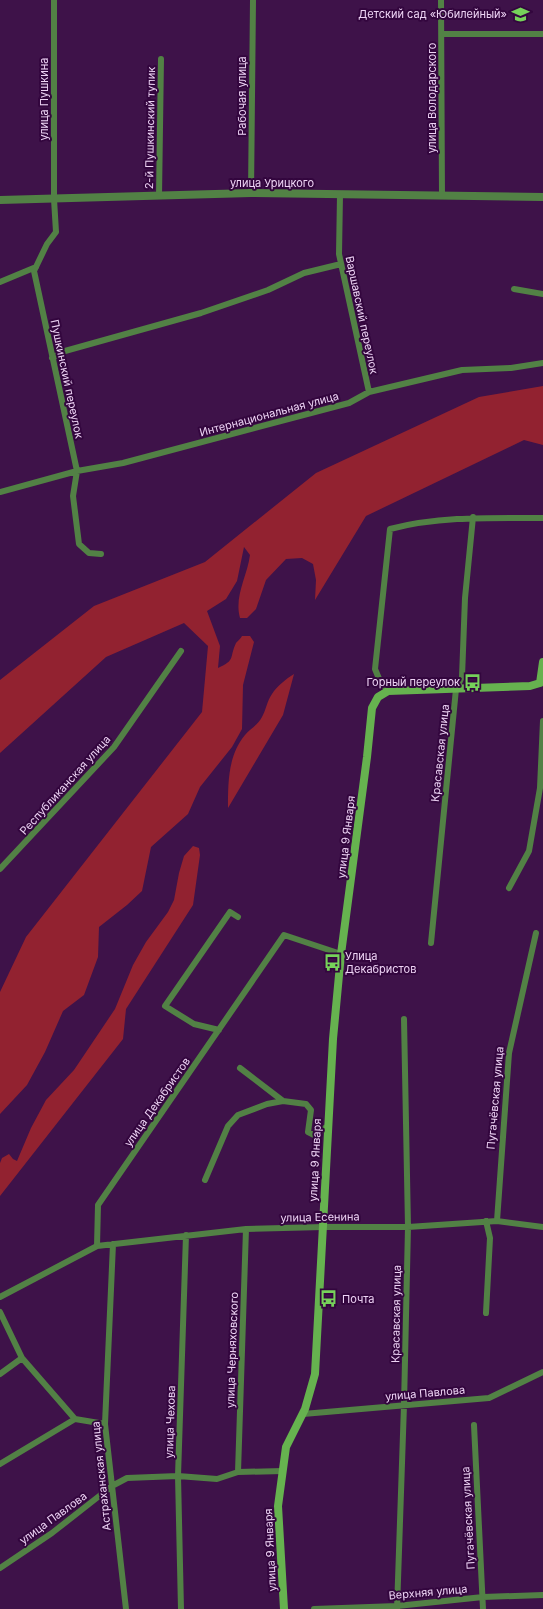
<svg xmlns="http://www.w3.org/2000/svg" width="543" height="1609" viewBox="0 0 543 1609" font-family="Inter,sans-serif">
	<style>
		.green { fill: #922230 }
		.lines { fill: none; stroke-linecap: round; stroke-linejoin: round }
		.minor { stroke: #528145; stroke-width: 6 }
		.tertiary { stroke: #528145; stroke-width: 8 }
		.secondary { stroke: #66b24f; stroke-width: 8 }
		.labels { text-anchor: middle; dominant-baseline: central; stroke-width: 4; stroke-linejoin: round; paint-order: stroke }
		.poi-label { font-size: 11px; fill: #eed4f5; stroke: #33063e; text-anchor: end }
		.street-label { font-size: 11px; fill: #eed4f5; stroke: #33063e }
	</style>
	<rect width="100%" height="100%" fill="#3e1249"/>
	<!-- green -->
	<path class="green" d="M543,386V445L524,440L366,516L315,600L316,580L313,564L302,558L286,559L266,580L256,609L247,618H240C234,596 247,577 250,555L244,547L237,581L226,599L207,611L220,646L218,668C236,660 229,658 236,643C238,641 241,638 242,636H250L254,642L243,685L242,729L232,747L200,787L188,814L151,847L142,891L127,905L99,927L98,957L84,995L63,1011L45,1052L27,1085L0,1114V992L26,937L202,712L208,646L184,623L106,657L0,753V680L94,606L205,562L316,473L479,397Z
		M294,674L283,715L228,808C228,783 228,755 245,735C251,728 258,725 262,717C266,710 267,701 272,694C277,686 286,679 294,674Z
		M193,846L199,848L200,855L193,905L126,1009L123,1039L0,1196V1163L2,1158L9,1154L13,1159L17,1161L31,1128L46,1100L74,1070L115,1009L133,965L146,942L168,912L174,900L179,873L184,856Z"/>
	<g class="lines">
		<!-- minor -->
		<path class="minor" d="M54,0V199L56,232L47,244L34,271L77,471L73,496L79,544L89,553L101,554
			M441,0L442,196
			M442,34H543
			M251,193L253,0
			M340,195L339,254L369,392
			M159,196L161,59
			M0,282L36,267
			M514,289L543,294
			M52,358L65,351L201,313L268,290L304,273L341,264
			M0,492L77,471L123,463L349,403L369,392L462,370L511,368L543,363
			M388,691L380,681L375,669L390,529C440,516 492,518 543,518
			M0,869L114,747L181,651
			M509,888L529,851L540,788L543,721
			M431,943L456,689L462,677L465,598L473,517
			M219,1030L194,1024L165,1006L230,912L238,917
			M240,1068L283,1101
			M205,1180L228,1126L238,1115L267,1104L283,1101L306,1104L311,1110L308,1132L314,1135L328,1126
			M497,1221L509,1053L536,933
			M113,1244L105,1424L126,1609
			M97,1246L98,1205L284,935L341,954
			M0,1297L97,1246L246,1229L323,1227H408L497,1221L543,1227
			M0,1312L22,1358L75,1419
			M486,1313L490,1238L486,1221
			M0,1374L22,1358
			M303,1414L489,1398L543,1372
			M75,1419L105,1424
			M474,1425L483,1609
			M0,1464L75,1419
			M238,1472L246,1229
			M0,1568L52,1533L112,1486L127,1478L178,1476L217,1479L238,1472L283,1471
			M181,1609L178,1476L186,1235
			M314,1609L397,1606L483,1597L543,1595
			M397,1609L404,1405L408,1227L404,1019"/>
		<!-- tertiary -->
		<path class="tertiary" d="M0,200L251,193L543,197"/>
		<!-- secondary -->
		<path class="secondary" d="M284,1609L278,1506L286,1447L305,1409L315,1374L333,1039L341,954L367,757L372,708L378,697L388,691L530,686L540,683L543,662"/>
	</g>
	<!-- icons -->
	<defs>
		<symbol id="school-bare" viewBox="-9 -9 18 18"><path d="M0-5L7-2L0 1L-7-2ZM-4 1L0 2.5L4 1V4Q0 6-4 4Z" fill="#76d25a" stroke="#33063e" stroke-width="2.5" paint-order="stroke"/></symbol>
		<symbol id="bus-bare" viewBox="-9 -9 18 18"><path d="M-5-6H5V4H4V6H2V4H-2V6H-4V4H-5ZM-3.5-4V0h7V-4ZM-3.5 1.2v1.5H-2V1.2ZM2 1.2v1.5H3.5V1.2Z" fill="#76d25a" stroke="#33063e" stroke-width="2.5" paint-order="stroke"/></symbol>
	</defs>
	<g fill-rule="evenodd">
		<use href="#school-bare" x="508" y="2" width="25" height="25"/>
		<use href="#bus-bare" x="460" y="670" width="25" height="25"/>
		<use href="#bus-bare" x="320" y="950" width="25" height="25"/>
		<use href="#bus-bare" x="316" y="1286" width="25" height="25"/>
	</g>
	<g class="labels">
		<!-- poi labels -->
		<g class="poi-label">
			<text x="507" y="14">Детский сад «Юбилейный»</text>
			<text x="460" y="682">Горный переулок</text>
			<text x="345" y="956" text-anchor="start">Улица<tspan x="345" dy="13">Декабристов</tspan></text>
			<text x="342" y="1299" text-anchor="start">Почта</text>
		</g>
		<!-- street labels -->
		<g class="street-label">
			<text transform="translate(242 96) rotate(-90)">Рабочая улица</text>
			<text transform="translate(432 98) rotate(-90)">улица Володарского</text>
			<text transform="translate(44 99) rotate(-90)">улица Пушкина</text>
			<text transform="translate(150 128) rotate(-89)">2-й Пушкинский тупик</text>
			<text x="272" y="183">улица Урицкого</text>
			<text transform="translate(362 315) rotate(78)">Варшавский переулок</text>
			<text transform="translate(67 379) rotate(78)">Пушкинский переулок</text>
			<text transform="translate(269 414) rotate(-15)">Интернациональная улица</text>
			<text transform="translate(440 753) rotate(-84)">Красавская улица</text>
			<text transform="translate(65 785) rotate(-48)">Республиканская улица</text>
			<text transform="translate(346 837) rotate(-83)">улица 9 Января</text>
			<text transform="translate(495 1098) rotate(-85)">Пугачёвская улица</text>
			<text transform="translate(157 1102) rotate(-55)">улица Декабристов</text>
			<text transform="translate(315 1160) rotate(-87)">улица 9 Января</text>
			<text transform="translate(320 1217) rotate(-1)">улица Есенина</text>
			<text transform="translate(396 1314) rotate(-89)">Красавская улица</text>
			<text transform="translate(232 1350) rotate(-88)">улица Черняховского</text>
			<text transform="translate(425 1393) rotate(-5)">улица Павлова</text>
			<text transform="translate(170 1422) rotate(-88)">улица Чехова</text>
			<text transform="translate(101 1476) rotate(-96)">Астраханская улица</text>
			<text transform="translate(53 1518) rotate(-36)">улица Павлова</text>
			<text transform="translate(468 1518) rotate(-93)">Пугачёвская улица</text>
			<text transform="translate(270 1550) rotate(-93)">улица 9 Января</text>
			<text transform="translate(428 1592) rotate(-5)">Верхняя улица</text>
		</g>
	</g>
</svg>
